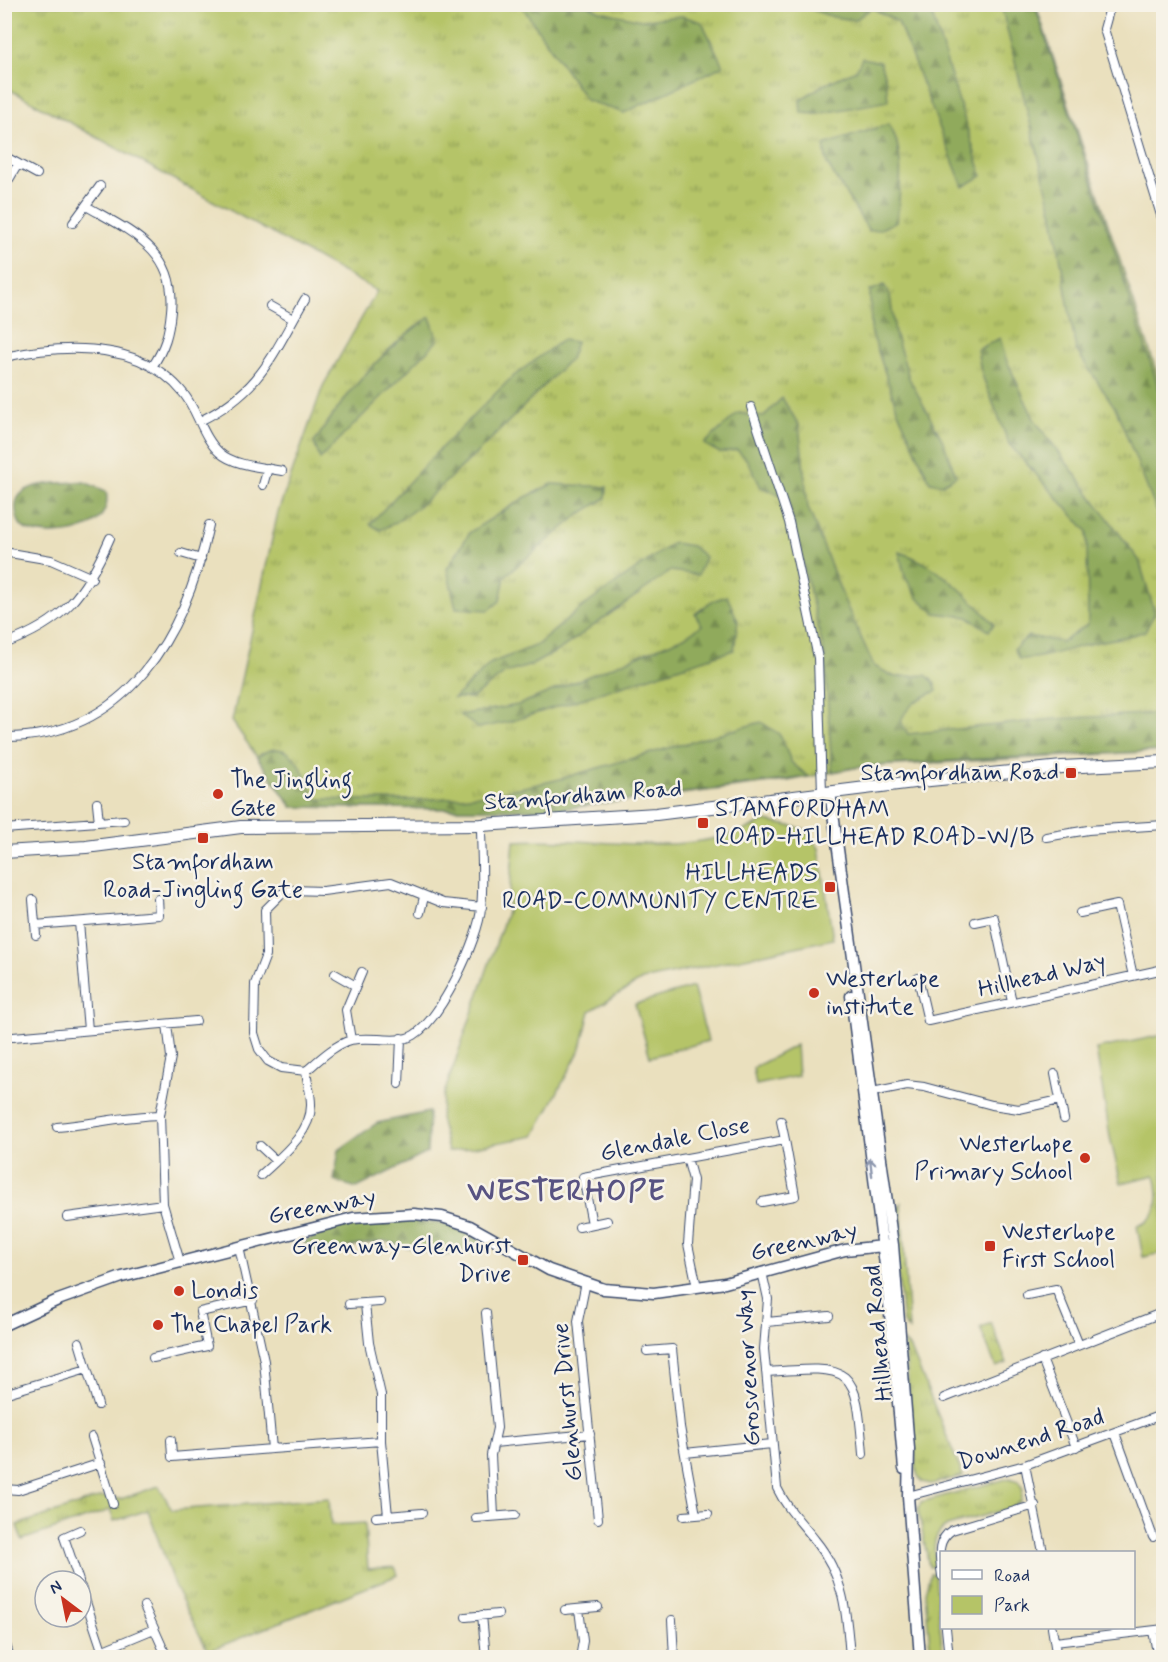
<svg xmlns="http://www.w3.org/2000/svg" width="1168" height="1662" viewBox="0 0 1168 1662" font-family="Mynerve,sans-serif">
	<style>
		.grass { fill: url(#grass-tufts); stroke: #687a62; stroke-width: 1.5 }
		.forest { fill: url(#forest-firs); stroke: #566c5d; stroke-width: 1.5 }
		.park { fill: #b5c467; stroke: #687a62; stroke-width: 1.5 }
		.lines { fill: none; stroke-linecap: round; stroke-linejoin: round }
		.minor-casing { stroke: #3a4a6c; stroke-width: 10 }
		.tertiary-casing { stroke: #3a4a6c; stroke-width: 13 }
		.secondary-casing { stroke: #3a4a6c; stroke-width: 14 }
		.minor { stroke: #fff; stroke-width: 8 }
		.tertiary { stroke: #fff; stroke-width: 10 }
		.secondary { stroke: #fff; stroke-width: 12 }
		.oneway { stroke: #8d97ae }
		.poi-dot { fill: #c8321e; stroke: #f7f3e8; stroke-width: 2 }
		.labels { text-anchor: middle; dominant-baseline: central; stroke-width: 5; stroke-linejoin: round; paint-order: stroke }
		.poi-label { font-size: 24px; fill: #1b2f5e; stroke: #f7f3e8; text-anchor: start }
		.street-label { font-size: 24px; fill: #1b2f5e; stroke: #f7f3e8 }
		.district-label { font-size: 30px; font-weight: bold; letter-spacing: 1.5px; fill: #585382; stroke: #f7f3e8 }
	</style>
	<defs>
		<pattern id="grass-tufts" width="24" height="20" patternUnits="userSpaceOnUse" patternTransform="scale(1.5)"><rect width="24" height="20" fill="#b5c467"/><path d="M3 7l-1-3M5 7V3M7 7l1-3M15 17l-1-3M17 17v-4M19 17l1-3" fill="none" stroke="#92a058"/></pattern>
		<pattern id="forest-firs" width="22" height="20" patternUnits="userSpaceOnUse" patternTransform="scale(1.5)"><rect width="22" height="20" fill="#90aa5c"/><path d="M5 1l3.5 6h-7zM16 11l3.5 6h-7z" fill="#758b4f"/></pattern>
	</defs>
	<rect width="100%" height="100%" fill="#f7f3e8"/>
	<filter id="ink" filterUnits="userSpaceOnUse"><feTurbulence type="fractalNoise" baseFrequency=".0167" numOctaves="2"/><feDisplacementMap in="SourceGraphic" scale="12" xChannelSelector="R" yChannelSelector="G"/><feConvolveMatrix kernelMatrix="1 2 1 2 8 2 1 2 1" color-interpolation-filters="sRGB"/></filter>
	<filter id="wash" filterUnits="userSpaceOnUse"><feTurbulence type="fractalNoise" baseFrequency=".008" numOctaves="4" result="noise"/><feDisplacementMap in="SourceGraphic" scale="24" xChannelSelector="R" yChannelSelector="G"/><feGaussianBlur stdDeviation="1.35" result="paint"/><feColorMatrix in="noise" values="0 0 0 0 0 0 0 0 0 0 0 0 0 0 0 0 0 1.4 0 .05"/><feComposite in="paint" operator="in"/></filter>
	<g filter="url(#wash)">
		<rect width="100%" height="100%" fill="#eae0be"/>
		<!-- grass -->
		<path class="grass" d="M5,5H1036L1163,391V751L859,767L788,781L552,810L292,807L232,721L278,512L323,386L377,291L5,87Z
			M901,1203L909,1330L903,1323L892,1214Z
			M991,1323L1007,1363L996,1367L980,1328Z
			M904,1342L911,1349L963,1476L931,1484L922,1482L917,1474Z
			M1010,1478L1018,1481L1023,1489L1021,1501L1010,1508L947,1526C931,1536 934,1549 935,1566L929,1567L918,1509L921,1502Z
			M159,1486L172,1510L329,1498L331,1525L365,1523L368,1569L395,1567L398,1575L208,1651L174,1585L148,1510L114,1521L110,1510L22,1540L17,1525L101,1497L121,1499Z
			M935,1573L943,1657H931L925,1592L930,1574Z"/>
		<!-- forest -->
		<path class="forest" d="M521,5H588L600,11L641,20L682,16L702,22L723,66L624,113L586,100Z
			M798,5H929L982,176L963,187L898,22L872,8L855,20L833,17Z
			M1001,5H1035L1163,401V520L1156,510L1116,409L1076,350L1053,215Z
			M862,58L880,62L886,81L888,101L818,114L801,113L800,100L823,85L856,70Z
			M889,124C906,151 900,191 897,221L881,229L869,231L827,164L824,145Z
			M884,285L890,295L895,333L909,378L943,441L956,476L942,484L930,482L897,409L871,330L870,291Z
			M430,317L438,340L320,459L314,443C344,396 383,348 430,317Z
			M1000,338L1006,359L1034,419L1139,560L1155,613L1145,631C1124,639 1109,639 1089,644C1065,650 1044,659 1019,659L1014,649L1028,636L1062,642L1088,624L1087,531L1009,444L982,375L977,350Z
			M562,340L576,342L570,359C532,398 494,438 453,475C432,495 408,519 380,530L370,524L435,454L511,378Z
			M782,398L799,425L808,507L845,602L874,666L895,677L926,675L934,682L937,691C921,697 907,705 901,721L908,734L1054,719L1163,713V751L980,759L859,767L832,772L825,657L788,498L761,487L747,460L737,450L720,453L704,444L738,413L763,417Z
			M84,482L106,491C115,532 55,540 27,530C19,527 17,519 16,511C12,479 63,483 84,482Z
			M552,484L607,487L606,498L580,514L505,576L500,601L489,610L456,608L447,569L470,532L524,498Z
			M673,543L692,546L705,557L698,575L671,571L559,650L532,665L505,673L472,698H454L491,663L537,645L581,608Z
			M899,552C936,563 968,595 994,624L989,631L968,617L935,613L918,598L905,577Z
			M727,596L738,621L734,650L509,722L478,728L460,715L518,705L684,637L702,625L695,614L712,601Z
			M761,722L779,734L792,763L809,777L552,810L292,807L257,757C292,731 304,775 316,799C391,801 455,803 529,786C544,782 558,781 573,775Z
			M429,1112L427,1153L357,1188L334,1181L339,1150L377,1123Z
			M405,1220L447,1224L495,1246L443,1256L384,1241L317,1252L303,1242L347,1224Z"/>
		<!-- park -->
		<path class="park" d="M765,821L804,829L819,848L833,939L642,980L590,1011L581,1048L534,1136L448,1152L440,1118L444,1094L508,909L514,841C599,835 684,862 765,821Z
			M693,987L708,1041L650,1057L635,1004Z
			M1163,1035V1253L1143,1257L1137,1226C1161,1219 1160,1195 1155,1175L1121,1183L1110,1137L1096,1049Z
			M796,1045L798,1076L756,1085L753,1068Z"/>
	</g>
	<g filter="url(#ink)">
		<g class="lines">
			<defs>
				<path id="minor" d="M1116,4L1109,11L1104,29L1164,225
					M4,156L37,174
					M4,188L18,164
					M88,207C132,232 177,251 171,311C169,333 165,348 152,367
					M73,223L100,186
					M270,306L293,319
					M4,357C65,344 141,340 184,394C198,412 203,438 220,453C235,466 263,467 282,471
					M751,407L789,522L818,658L822,793
					M200,421C262,390 272,355 305,299
					M263,485L268,468
					M4,552L51,560L92,578
					M181,553L201,559
					M4,644C64,622 85,595 110,538
					M4,737C128,738 186,633 209,525
					M97,803L99,822
					M481,825C481,852 484,881 481,908C479,938 441,1019 414,1035C397,1045 370,1035 351,1040C334,1045 319,1060 306,1071L281,1068L268,1061L259,1049L254,1033L255,984L266,955L265,910L281,894L291,890L323,891L391,882L443,903L482,907
					M4,829L124,820
					M1046,837L1088,830L1164,825
					M33,900L36,935
					M420,913L424,897
					M1080,913L1117,905L1133,976
					M79,922L88,1030
					M975,922L994,918L1012,1002
					M35,925L159,915L158,899
					M335,974L356,986
					M918,978L928,1021L1164,969
					M167,1024L171,1057L160,1115L163,1204L180,1262
					M13,1037L196,1021
					M351,1040L346,1010L362,972
					M1055,1074L1064,1119
					M399,1084L401,1038
					M872,1092L907,1085L924,1087L992,1105L1019,1109L1060,1100
					M781,1121L785,1140
					M57,1127C92,1124 125,1116 160,1115
					M260,1146L276,1161
					M687,1158L693,1180L688,1244L697,1287
					M261,1175C280,1157 312,1133 311,1104C311,1093 307,1082 306,1071
					M67,1217L163,1204
					M592,1224L583,1177L785,1140L795,1196L762,1202
					M579,1227L607,1221
					M239,1247L264,1361L272,1449L381,1441
					M762,1272L768,1299L764,1349L777,1488C787,1509 801,1522 815,1540C844,1575 847,1614 850,1658
					M586,1282L578,1321L598,1519
					M1027,1295L1056,1289L1079,1345
					M349,1304L380,1302
					M365,1304L369,1343L381,1395V1441L388,1516
					M486,1313L497,1428L491,1455L494,1516
					M767,1322L829,1316
					M79,1342L98,1405
					M647,1351L672,1349L680,1427L696,1515
					M153,1358L207,1346L200,1312L253,1300
					M1042,1359L1076,1447
					M766,1372C854,1365 856,1366 863,1454
					M4,1394L87,1369
					M944,1398L1164,1312
					M1115,1433L1153,1537
					M92,1437L113,1504
					M171,1440L172,1457L272,1449
					M494,1443L590,1434
					M685,1453L772,1444
					M1025,1465L1043,1552
					M4,1489L18,1490L101,1463
					M908,1496L1025,1465L1164,1414
					M684,1516L708,1514
					M376,1517L422,1513
					M476,1518L515,1515
					M942,1576C940,1558 935,1541 952,1530L1035,1505
					M79,1581L64,1537L80,1530
					M81,1587L102,1650
					M144,1606L165,1653
					M579,1609L583,1641L580,1658
					M565,1610L598,1607
					M482,1615L486,1658
					M466,1617L498,1614
					M672,1620L674,1658
					M946,1628L949,1658
					M1052,1628L1057,1658
					M1153,1631L1158,1658
					M4,1638L10,1658
					M1055,1642L1164,1629
					M84,1658L154,1629"/>
				<path id="tertiary" d="M830,792L893,1245L909,1449L908,1496L920,1658
					M851,996L887,1281L904,1469
					M4,1325L58,1300L122,1277L353,1218L414,1214L442,1217L470,1226L549,1270L604,1289L654,1293L725,1283L845,1250L893,1245"/>
				<path id="secondary" d="M4,852L86,847L241,827L481,825L656,814L930,780L1062,767L1164,762"/>
			</defs>
			<!-- minor casing -->
			<use href="#minor" class="minor-casing"/>
			<!-- tertiary casing -->
			<use href="#tertiary" class="tertiary-casing"/>
			<!-- secondary casing -->
			<use href="#secondary" class="secondary-casing"/>
			<!-- minor -->
			<use href="#minor" class="minor"/>
			<!-- tertiary -->
			<use href="#tertiary" class="tertiary"/>
			<!-- secondary -->
			<use href="#secondary" class="secondary"/>
		</g>
		<!-- one-way arrows -->
		<defs><path id="oneway-shaft" d="M-6 0H5M1.5-3L5.5 0L1.5 3" fill="none" stroke-width="1.6" stroke-linecap="round" stroke-linejoin="round" transform="scale(1.5)"/></defs>
		<use class="oneway" href="#oneway-shaft" transform="translate(871 1167) rotate(-97)"/>
	</g>
	<!-- markers -->
	<g class="poi-dot">
		<rect x="1065" y="767" width="12" height="12" rx="3"/>
		<circle cx="218" cy="794" r="6"/>
		<rect x="697" y="817" width="12" height="12" rx="3"/>
		<rect x="197" y="832" width="12" height="12" rx="3"/>
		<rect x="824" y="881" width="12" height="12" rx="3"/>
		<circle cx="814" cy="993" r="6"/>
		<circle cx="1085" cy="1158" r="6"/>
		<rect x="984" y="1240" width="12" height="12" rx="3"/>
		<rect x="517" y="1254" width="12" height="12" rx="3"/>
		<circle cx="179" cy="1291" r="6"/>
		<circle cx="158" cy="1325" r="6"/>
	</g>
	<g class="labels">
		<!-- poi labels -->
		<g class="poi-label">
			<text x="1059" y="773" text-anchor="end">Stamfordham Road</text>
			<text x="230" y="780">The Jingling<tspan x="230" dy="28">Gate</tspan></text>
			<text x="715" y="809">STAMFORDHAM<tspan x="715" dy="28">ROAD-HILLHEAD ROAD-W/B</tspan></text>
			<text x="203" y="862" text-anchor="middle">Stamfordham<tspan x="203" dy="28">Road-Jingling Gate</tspan></text>
			<text x="818" y="873" text-anchor="end">HILLHEADS<tspan x="818" dy="28">ROAD-COMMUNITY CENTRE</tspan></text>
			<text x="826" y="979">Westerhope<tspan x="826" dy="28">institute</tspan></text>
			<text x="1073" y="1144" text-anchor="end">Westerhope<tspan x="1073" dy="28">Primary School</tspan></text>
			<text x="1002" y="1232">Westerhope<tspan x="1002" dy="28">First School</tspan></text>
			<text x="511" y="1246" text-anchor="end">Greenway-Glenhurst<tspan x="511" dy="28">Drive</tspan></text>
			<text x="191" y="1291">Londis</text>
			<text x="170" y="1325">The Chapel Park</text>
		</g>
		<!-- street labels -->
		<g class="street-label">
			<text transform="translate(583 796) rotate(-4)">Stamfordham Road</text>
			<text transform="translate(1042 976) rotate(-13)">Hillhead Way</text>
			<text transform="translate(675 1140) rotate(-11)">Glendale Close</text>
			<text transform="translate(322 1207) rotate(-11)">Greenway</text>
			<text transform="translate(804 1242) rotate(-13)">Greenway</text>
			<text transform="translate(879 1333) rotate(-95)">Hillhead Road</text>
			<text transform="translate(749 1368) rotate(-93)">Grosvenor Way</text>
			<text transform="translate(568 1402) rotate(-95)">Glenhurst Drive</text>
			<text transform="translate(1031 1440) rotate(-18)">Downend Road</text>
		</g>
		<!-- district labels -->
		<g class="district-label">
			<text x="567" y="1191">WESTERHOPE</text>
		</g>
	</g>
	<!-- margin -->
	<rect width="1168" height="1662" fill="none" stroke="#f7f3e8" stroke-width="24"/>
	<!-- legend -->
	<rect x="940" y="1551" width="195" height="78" fill="#f7f3e8" stroke="#9fa5b1" stroke-width="1.5"/>
	<rect x="952" y="1570" width="30" height="9" fill="#ffffff" stroke="#9fa5b1" stroke-width="1.5"/>
	<text x="994" y="1581" font-size="18" fill="#1b2f5e">Road</text>
	<rect x="952" y="1596" width="30" height="18" fill="#b5c467" stroke="#9fa5b1" stroke-width="1.5"/>
	<text x="994" y="1611" font-size="18" fill="#1b2f5e">Park</text>
	<!-- north arrow -->
	<g transform="translate(63 1599) rotate(328)"><circle r="28" fill="#f7f3e8" stroke="#9fa5b1" stroke-width="1.5"/>
	<path d="M0-4.5L10 22L0 15L-10 22Z" fill="#c8321e"/>
	<text y="-9" font-size="16" font-weight="bold" text-anchor="middle" fill="#1b2f5e">N</text>
	</g>
</svg>
